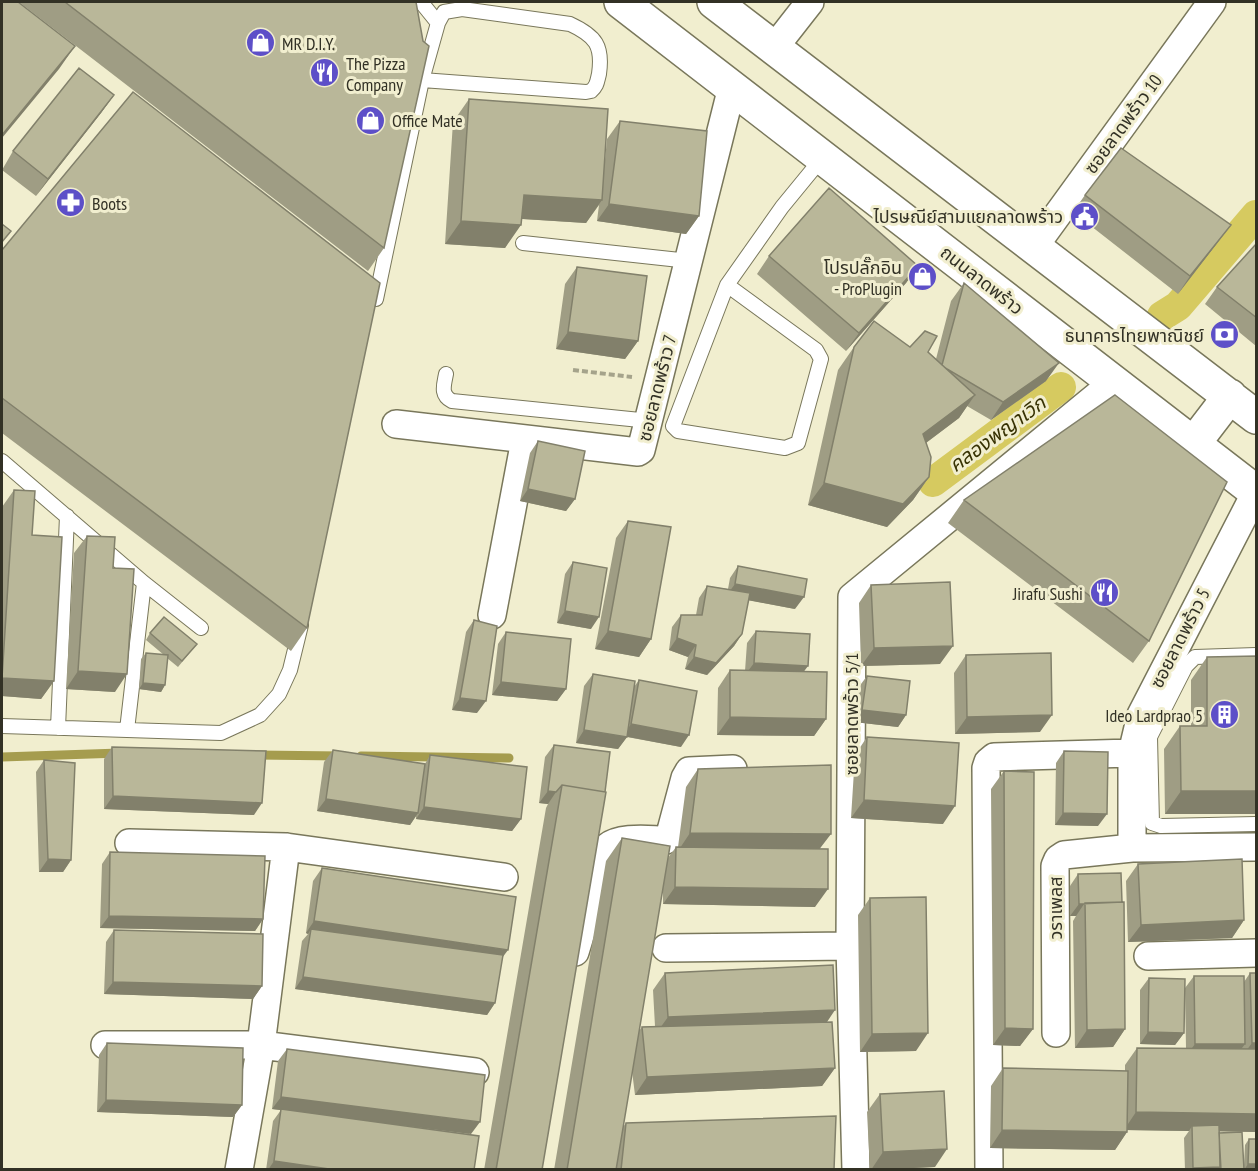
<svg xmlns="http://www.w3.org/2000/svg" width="1258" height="1171" viewBox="0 0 1258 1171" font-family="'PT Sans Narrow','Noto Sans Thai',sans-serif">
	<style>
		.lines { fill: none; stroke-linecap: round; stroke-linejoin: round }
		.stream { stroke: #a59c4e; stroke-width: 9 }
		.canal { stroke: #d6ca60; stroke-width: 30 }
		.service-casing { stroke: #79775b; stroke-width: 16 }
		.minor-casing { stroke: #79775b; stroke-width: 30 }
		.primary-casing { stroke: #79775b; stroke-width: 36 }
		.path { stroke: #a5a38b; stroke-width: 4; stroke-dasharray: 6 3; stroke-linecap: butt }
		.service { stroke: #fff; stroke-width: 14 }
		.minor { stroke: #fff; stroke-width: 27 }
		.primary { stroke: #fff; stroke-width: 33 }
		.wall { fill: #9f9d84 }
		.shaded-wall { fill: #82806b }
		.building { fill: #b9b799; stroke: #82806b; stroke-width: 1.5 }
		.labels { text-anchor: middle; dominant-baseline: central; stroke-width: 6; stroke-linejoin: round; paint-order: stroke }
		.poi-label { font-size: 18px; fill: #323125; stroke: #f1eecf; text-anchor: end }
		.street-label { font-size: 18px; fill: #323125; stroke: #f1eecf }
		.water-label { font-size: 20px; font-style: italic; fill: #373203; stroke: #f1eecf }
	</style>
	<rect width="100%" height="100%" fill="#f1eecf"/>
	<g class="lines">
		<!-- stream -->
		<path class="stream" d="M256,755L342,756
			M361,756L509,758
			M2,757L120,753"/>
		<!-- canal -->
		<path class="canal" d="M1162,316L1178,306L1256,215
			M933,482L1061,387"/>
		<defs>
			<path id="service" d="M422,80L586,92L591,91C597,86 597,82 599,74C603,46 596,36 570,24L462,9L444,12L438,23
				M523,243L689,261
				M727,285L816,350L821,359L798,443L785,448L678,431L673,426L727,285L782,207L823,157
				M376,299L422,80L438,23L421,2
				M446,374C444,385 440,395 452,401L650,421
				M2,461L144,583L201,628
				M1256,655L1195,657L1186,666L1150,737L1152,823L1161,826L1256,824
				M2,726L221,733L260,715L279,694L290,670L301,625
				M58,728L67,516
				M127,730L144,583"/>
			<path id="minor" d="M774,48L810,2
				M1034,247L1212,2
				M396,424L638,452L641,450L732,87
				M492,615L525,440
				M129,843L286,847L504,877
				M1132,848V753L1141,715L1256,492
				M666,948L850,946
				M575,952L607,847C621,836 649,840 666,840L669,838L685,778L689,771L733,769
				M1148,956L1256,953
				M1056,1033L1055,866L1058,859L1064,855L1132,848L1256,847
				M105,1045H261L475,1072
				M239,1170L261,1045L286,847
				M856,1170L850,946L852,597L1114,382
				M989,1170L986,768L988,762L994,757L1132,753"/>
			<path id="primary" d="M621,2L1256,492
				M714,2L1256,417
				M1194,443L1230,396"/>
		</defs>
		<!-- service casing -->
		<use href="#service" class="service-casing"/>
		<!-- minor casing -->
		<use href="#minor" class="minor-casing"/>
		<!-- primary casing -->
		<use href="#primary" class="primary-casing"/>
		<!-- path -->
		<path class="path" d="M573,370L632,377"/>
		<!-- service -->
		<use href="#service" class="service"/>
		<!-- minor -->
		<use href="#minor" class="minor"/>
		<!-- primary -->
		<use href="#primary" class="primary"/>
	</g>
	<!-- wall -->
	<path class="wall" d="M19,2H416L384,248L368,271Z
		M114,95L101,113L36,196L2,170L13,151Z
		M469,99L605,160L607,139L620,121L699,216L686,234L597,221L599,205L586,223L522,219L505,248L445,244L453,122Z
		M1085,195L1218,242L1178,294L1073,212Z
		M1257,243V345L1256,346L1205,304L1217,287Z
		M2,250L307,628L291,651L2,433Z
		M769,256L918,266L906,283L846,351L757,274Z
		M577,267L638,341L625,359L556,349L565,284Z
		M964,283L1046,381L991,420L967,406L959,418L926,443L929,477L913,500L887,527L808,505L838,370L854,347H910L928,352L936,359L951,301Z
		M538,441L575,499L566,511L520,501L530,453Z
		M14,490L32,535L54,681L41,699L2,696V507Z
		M964,500L1149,641L1133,663L948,523Z
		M628,521L651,639L639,657L595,649L616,538Z
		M87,536L113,568L115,692L66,689L74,553Z
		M573,562L591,629L557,623L565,574Z
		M738,566L795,609L748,600L742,634L734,646L707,675L685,669L688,657L669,650L672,627L681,615H696L699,598L707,586L728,589L730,578Z
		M871,585L940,664L861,666L859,603Z
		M474,620L477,713L452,710L466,632Z
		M756,631L804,672L826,719L814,736L717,735L718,688L730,670L745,671L747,643Z
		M506,632L566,689L557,701L492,695L498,644Z
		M150,633L192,650L178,667L167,658L165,685L161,692L139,689L141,659L146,653L164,655L146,640Z
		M966,655L1040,732L955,734L954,673Z
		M1257,656V814H1165L1164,749L1180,726H1191V680L1207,657Z
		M593,674L634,687L639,680L681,747L627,737L618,749L576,743L584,686Z
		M867,676L906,715L898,727L854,722L858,688Z
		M867,737L943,824L851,818L855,755Z
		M554,745L605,792L542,1170H484L546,808L548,804L539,803L545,757Z
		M112,747L254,815L104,809V759Z
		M333,750L425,764L430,755L521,819L512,831L416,819V816L410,825L317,811L324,762Z
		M1064,751L1098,826L1055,825L1056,763Z
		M44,760L71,860L63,872H39L36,772Z
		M698,769L820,849L815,907L663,904V887L639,1031L642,1027L655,1026L653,990L665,973L827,1022L835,1068L822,1086L635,1095L632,1071L623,1127L626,1123L834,1170H554L606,861L622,838L668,858L676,847H678L686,787Z
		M1004,771L1033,1029L1020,1046L993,1045L991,789Z
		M110,852L263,919L255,931L100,928L102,864Z
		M1138,864L1244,920L1232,938L1128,942L1126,881Z
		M322,868L495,1003L487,1015L295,989L302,941L308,934L306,933L313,881Z
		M1078,874L1125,1029L1113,1047L1075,1048L1073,921L1076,916H1070V886Z
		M870,898L916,1051L860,1052L858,915Z
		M114,930L262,986L253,999L104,994L106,942Z
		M1250,973H1257V1132L1219,1131V1133L1244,1165L1245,1145L1249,1139L1257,1170H1185L1184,1138L1189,1131L1127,1130V1132L1115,1150L990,1148L991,1086L1003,1068L1125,1071V1065L1137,1048H1186L1185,988L1194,976L1244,982Z
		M1149,978L1184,1033L1175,1045L1140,1044V990Z
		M107,1043L242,1105L233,1117L97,1112L99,1055Z
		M287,1049L471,1134L391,1124L474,1170H266L273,1121L281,1110L272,1109L278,1061Z
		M880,1094L935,1167L870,1170L867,1112Z"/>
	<!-- shaded-wall -->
	<path class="shaded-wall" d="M75,46L59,69L2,138V135Z
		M114,95L101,113L36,196L48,179Z
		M524,195L602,200L586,223L508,218Z
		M609,204L699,216L686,234L597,221Z
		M461,221L521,225L505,248L445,244Z
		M1231,225L1218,242L1178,294L1190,276Z
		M918,266L906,283L846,351L859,333Z
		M568,332L638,341L625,359L556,349Z
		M1059,363L1046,381L991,420L1003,402Z
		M975,395L959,418L907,457L923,434Z
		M929,477L913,500L887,527L808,505L824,483Z
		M528,489L575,499L566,511L520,501Z
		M735,584L804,597L795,609L726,596Z
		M565,611L599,617L591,629L557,623Z
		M608,631L651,639L639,657L595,649Z
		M742,634L734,646L707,675L685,669L694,657Z
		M677,638L696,645L688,657L669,650Z
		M953,646L940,664L861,666L874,648Z
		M754,663L808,666L799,678L745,675Z
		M78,671L127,674L115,692L66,689Z
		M2,678L54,681L41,699L2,696Z
		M501,682L566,689L557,701L492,695Z
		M143,683L165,685L161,692L139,689Z
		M460,698L486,701L477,713L452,710Z
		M862,710L906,715L898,727L854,722Z
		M1052,715L1040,732L955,734L967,717Z
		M730,717L826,719L814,736L717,735Z
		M631,724L689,735L681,747L623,736Z
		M584,730L627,737L618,749L576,743Z
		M548,791L556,792L548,804L539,803Z
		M1181,791H1257V814H1165Z
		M113,796L262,803L254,815L104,809Z
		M326,799L418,813L410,825L317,811Z
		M864,800L955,806L943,824L851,818Z
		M424,807L521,819L512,831L416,819Z
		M1063,813L1107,814L1098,826L1055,825Z
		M690,833L831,834L818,851H678Z
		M48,859L71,860L63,872H39Z
		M675,887L828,889L815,907L663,904Z
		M1079,904H1084L1076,916H1070Z
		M109,916L263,919L255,931L100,928Z
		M1244,920L1232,938L1128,942L1141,925Z
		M314,921L508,950L499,962L311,929L308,934L306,933Z
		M303,977L495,1003L487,1015L295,989Z
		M113,982L262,986L253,999L104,994Z
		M835,1010L823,1028L655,1035L668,1017Z
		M1005,1028L1033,1029L1020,1046L993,1045Z
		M1125,1029L1113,1047L1075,1048L1087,1030Z
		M1148,1032L1184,1033L1175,1045L1140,1044Z
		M928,1033L916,1051L860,1052L872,1034Z
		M1252,1043H1257V1055H1243Z
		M1195,1044H1245L1236,1056H1186Z
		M835,1068L822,1086L635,1095L647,1077Z
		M281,1097L480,1122L471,1134L272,1109Z
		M106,1100L242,1105L233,1117L97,1112Z
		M1136,1112L1257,1114V1132L1192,1131V1126L1189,1131L1124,1130Z
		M1002,1130L1127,1132L1115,1150L990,1148Z
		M947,1149L935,1167L871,1170L883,1152Z
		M274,1161L336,1170H268Z
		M1248,1164H1257V1170H1244Z
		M1220,1167L1218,1170H1192L1193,1168Z"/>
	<!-- building -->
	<path class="building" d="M2,2H18L75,46L2,135Z
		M65,2H416L423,41L429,46L384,248Z
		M79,68L114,95L48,179L13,151Z
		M133,92L380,283L307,628L2,398V250Z
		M469,99L608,109L602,200L524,195L521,225L461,221Z
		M620,121L707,131L699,216L609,204Z
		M1121,148L1231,225L1190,276L1085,195Z
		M829,188L918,266L859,333L769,256Z
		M2,224L11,231L2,242Z
		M1257,243V318L1217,287Z
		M577,267L647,276L638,341L568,332Z
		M964,283L1059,363L1003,402L947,369L942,365Z
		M874,321L910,347L925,331L937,336L928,352L975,395L923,434L931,457L929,477L903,504L824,483L854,347Z
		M1115,395L1227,482L1149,641L964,500Z
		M538,441L585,451L575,499L528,489Z
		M14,490L35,491L32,535L62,537L54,681L2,678Z
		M628,521L671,527L651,639L608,631Z
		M87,536L115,537L113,568L134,569L127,674L78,671Z
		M573,562L607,568L599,617L565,611Z
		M738,566L807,579L804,597L735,584Z
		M950,582L953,646L874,648L871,585Z
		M707,586L750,593L742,634L716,663L694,657L696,645L677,638L681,615H702Z
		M164,617L197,644L182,661L150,633Z
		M474,620L497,626L486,701L460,698Z
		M756,631L810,634L808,666L754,663Z
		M506,632L571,639L566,689L501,682Z
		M146,653L168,655L165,685L143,683Z
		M1051,653L1052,715L967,717L966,655Z
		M1257,656V791H1181L1180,726H1207V657Z
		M730,670L827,672L826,719L730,717Z
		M593,674L635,681L627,737L584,730Z
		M867,676L910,681L906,715L862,710Z
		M639,680L697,691L689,735L631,724Z
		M867,737L959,743L955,806L864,800Z
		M554,745L610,752L605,792L562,785L556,792L548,791Z
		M112,747L266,751L262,803L113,796Z
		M333,750L425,764L418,813L326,799Z
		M1064,751L1108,752L1107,814L1063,813Z
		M430,755L527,767L521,819L424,807Z
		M44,760L75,763L71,860L48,859Z
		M831,765V834L690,833L698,769Z
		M1004,771L1034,772L1033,1029L1005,1028Z
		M562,785L606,792L542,1170H496Z
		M622,838L670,846L616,1170H567Z
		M676,847L828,849V889L675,887Z
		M110,852L265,856L263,919L109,916Z
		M1242,859L1244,920L1141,925L1138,864Z
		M322,868L516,897L508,950L314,921Z
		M1121,873L1122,902L1079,904L1078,874Z
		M926,897L928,1033L872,1034L870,898Z
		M1124,902L1125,1029L1087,1030L1085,903Z
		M311,929L503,955L495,1003L303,977Z
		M114,930L263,934L262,986L113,982Z
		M833,965L835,1010L668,1017L665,973Z
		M1250,973H1257V1043H1252Z
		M1194,976H1244L1245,1044H1195Z
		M1149,978L1185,979L1184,1033L1148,1032Z
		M832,1022L835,1068L647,1077L642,1027Z
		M107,1043L243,1048L242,1105L106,1100Z
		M1137,1048L1257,1049V1114L1136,1112Z
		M287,1049L485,1075L480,1122L281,1097Z
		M1003,1068L1128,1071L1127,1132L1002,1130Z
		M944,1091L947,1149L883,1152L880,1094Z
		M281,1109L479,1136L474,1170H336L274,1161Z
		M836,1116L834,1170H621L626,1123Z
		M1219,1125L1220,1167L1193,1168L1192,1126Z
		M1242,1132L1244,1170H1221L1219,1133Z
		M1249,1139H1257V1164H1248Z"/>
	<!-- icons -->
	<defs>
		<symbol id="shop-disc" viewBox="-11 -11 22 22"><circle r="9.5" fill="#5d4fc8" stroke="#f1eecf"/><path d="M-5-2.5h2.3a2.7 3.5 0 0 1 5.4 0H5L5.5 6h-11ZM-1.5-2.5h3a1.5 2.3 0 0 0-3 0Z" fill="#fff"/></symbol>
		<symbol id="restaurant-disc" viewBox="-11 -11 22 22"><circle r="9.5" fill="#5d4fc8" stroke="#f1eecf"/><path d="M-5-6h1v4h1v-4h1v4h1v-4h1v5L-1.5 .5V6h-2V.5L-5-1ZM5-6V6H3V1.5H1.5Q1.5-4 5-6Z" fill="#fff"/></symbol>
		<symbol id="pharmacy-disc" viewBox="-11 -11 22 22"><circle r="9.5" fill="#5d4fc8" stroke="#f1eecf"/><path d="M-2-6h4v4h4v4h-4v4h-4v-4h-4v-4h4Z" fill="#fff"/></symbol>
		<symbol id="civic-disc" viewBox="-11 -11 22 22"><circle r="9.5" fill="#5d4fc8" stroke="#f1eecf"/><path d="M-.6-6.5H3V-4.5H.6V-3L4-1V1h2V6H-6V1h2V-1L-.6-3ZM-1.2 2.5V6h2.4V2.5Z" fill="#fff"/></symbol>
		<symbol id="bank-disc" viewBox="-11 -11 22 22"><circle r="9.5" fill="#5d4fc8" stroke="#f1eecf"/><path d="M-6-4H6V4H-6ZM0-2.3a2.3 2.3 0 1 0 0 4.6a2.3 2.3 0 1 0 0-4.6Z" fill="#fff"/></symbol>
		<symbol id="building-disc" viewBox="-11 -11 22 22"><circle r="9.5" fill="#5d4fc8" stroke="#f1eecf"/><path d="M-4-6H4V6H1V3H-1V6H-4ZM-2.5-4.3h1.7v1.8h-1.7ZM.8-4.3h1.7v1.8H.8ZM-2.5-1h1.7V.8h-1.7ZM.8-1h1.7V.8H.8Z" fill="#fff"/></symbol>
	</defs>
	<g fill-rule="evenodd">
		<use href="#shop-disc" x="244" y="26" width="33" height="33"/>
		<use href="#restaurant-disc" x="308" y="56" width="33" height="33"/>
		<use href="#shop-disc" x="354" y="104" width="33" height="33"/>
		<use href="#pharmacy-disc" x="54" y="186" width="33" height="33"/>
		<use href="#civic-disc" x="1068" y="200" width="33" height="33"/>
		<use href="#shop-disc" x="906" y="260" width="33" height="33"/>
		<use href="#bank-disc" x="1208" y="318" width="33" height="33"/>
		<use href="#restaurant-disc" x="1088" y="576" width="33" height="33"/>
		<use href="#building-disc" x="1208" y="698" width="33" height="33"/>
	</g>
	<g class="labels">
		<!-- poi labels -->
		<g class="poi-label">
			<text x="282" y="43" text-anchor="start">MR D.I.Y.</text>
			<text x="346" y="63" text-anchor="start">The Pizza<tspan x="346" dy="21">Company</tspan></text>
			<text x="392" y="120" text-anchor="start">Office Mate</text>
			<text x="92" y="203" text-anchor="start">Boots</text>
			<text x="1063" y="216">ไปรษณีย์สามแยกลาดพร้าว</text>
			<text x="902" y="267">โปรปลั๊กอิน<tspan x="902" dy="21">- ProPlugin</tspan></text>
			<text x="1204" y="335">ธนาคารไทยพาณิชย์</text>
			<text x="1083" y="593">Jirafu Sushi</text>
			<text x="1203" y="715">Ideo Lardprao 5</text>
		</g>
		<!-- street labels -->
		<g class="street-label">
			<text transform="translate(1123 124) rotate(-54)">ซอยลาดพร้าว 10</text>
			<text transform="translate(982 280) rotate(38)">ถนนลาดพร้าว</text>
			<text transform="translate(657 388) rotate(-76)">ซอยลาดพร้าว 7</text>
			<text transform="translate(1180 638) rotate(-63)">ซอยลาดพร้าว 5</text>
			<text transform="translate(851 714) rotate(-90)">ซอยลาดพร้าว 5/1</text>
			<text transform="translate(1055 908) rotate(-90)">วราเพลส</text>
		</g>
		<!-- water labels -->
		<g class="water-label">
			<text transform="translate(997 434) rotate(-36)">คลองพญาเวิก</text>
		</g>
	</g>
	<!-- border -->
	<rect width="1258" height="1171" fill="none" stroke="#323125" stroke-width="6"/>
</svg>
